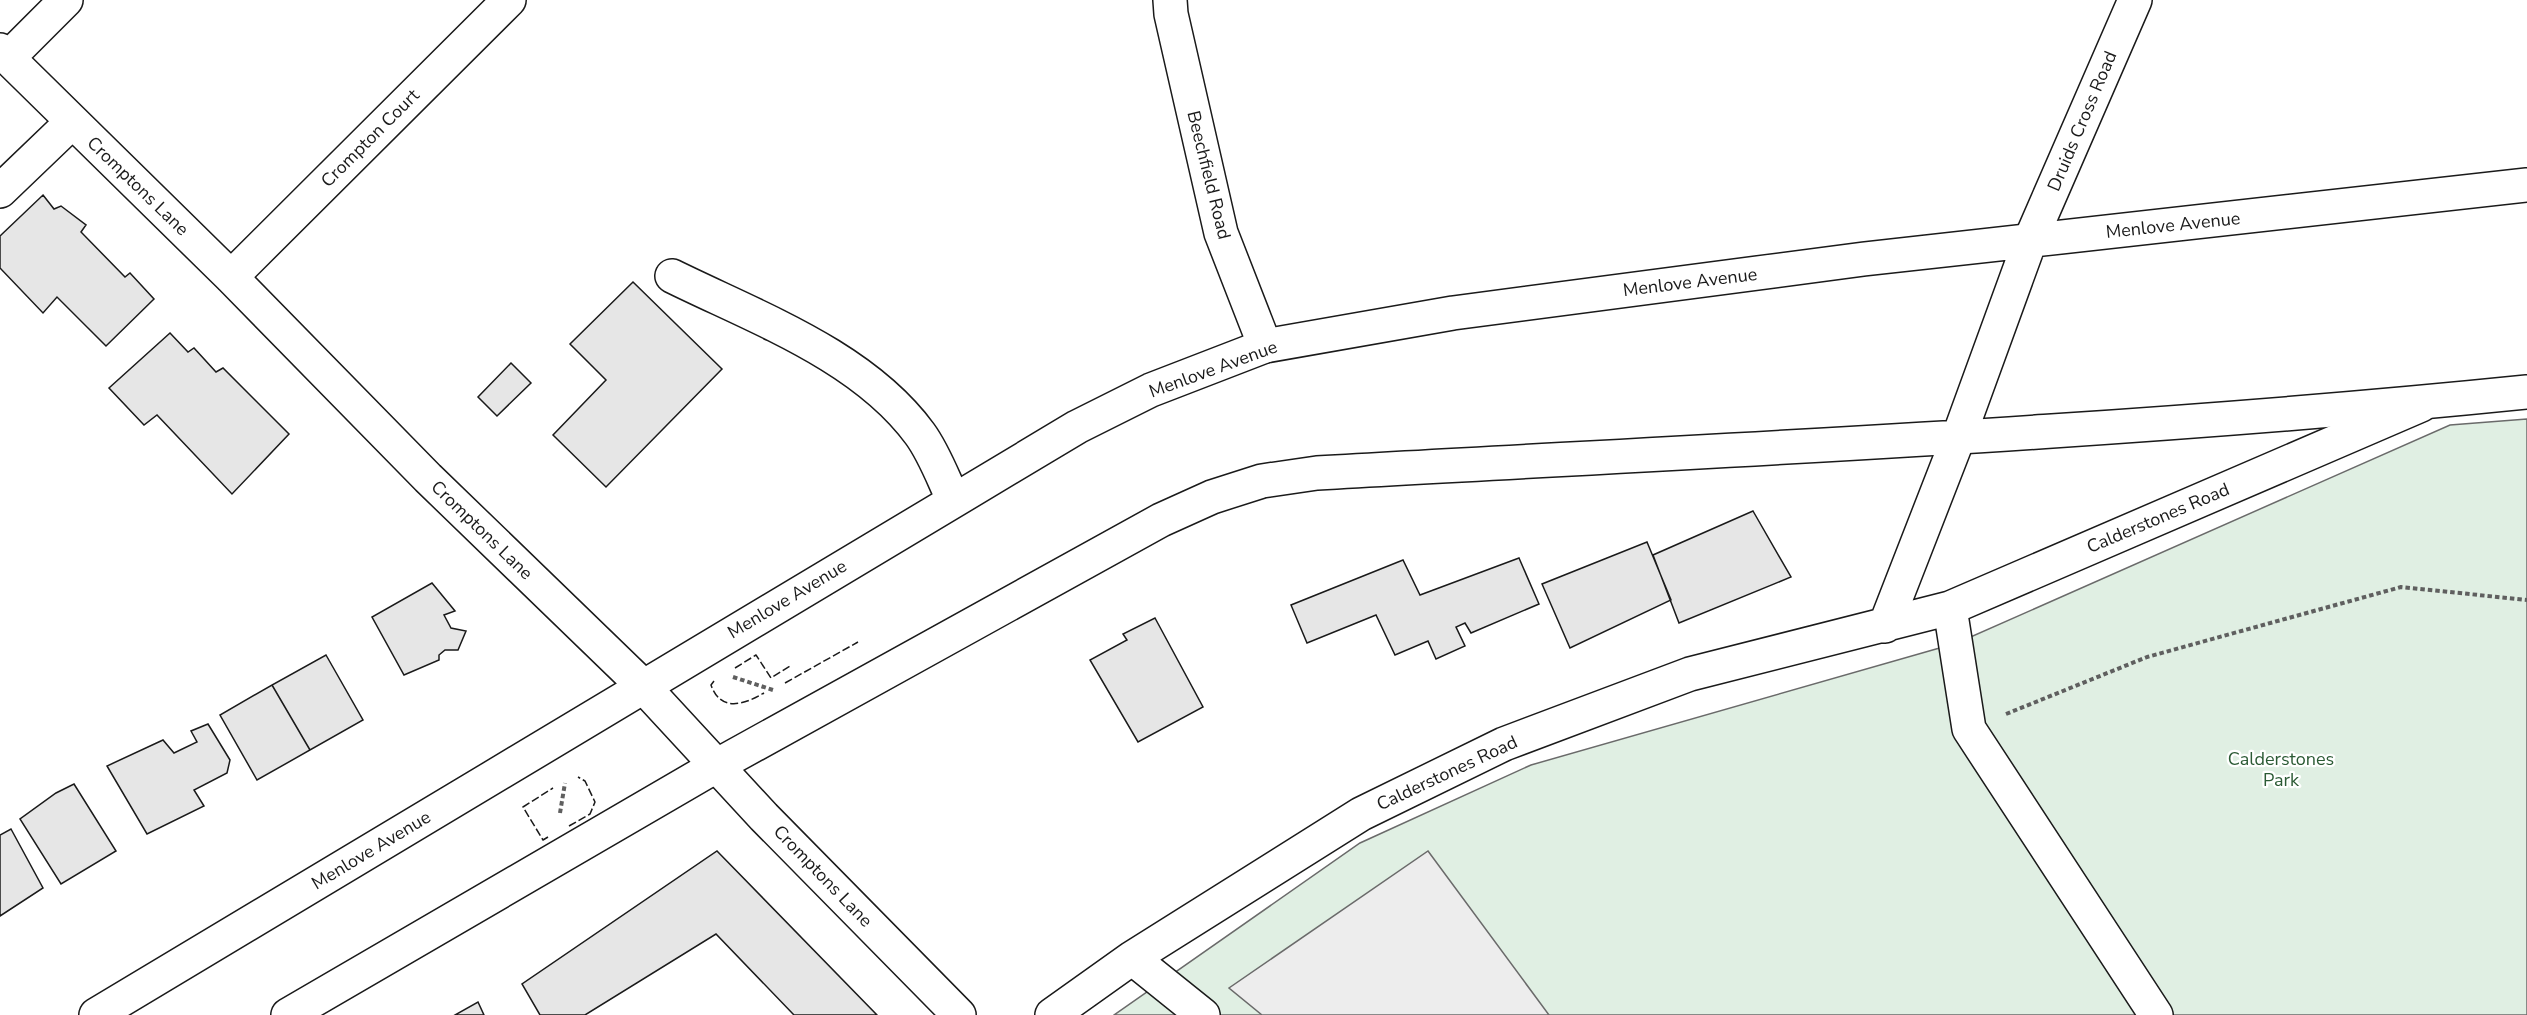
<svg xmlns="http://www.w3.org/2000/svg" width="2527" height="1015" viewBox="0 0 2527 1015" font-family="'Nunito Sans',sans-serif">
	<style>
		.green { fill: #e0efe3; stroke: #6a6a6a; stroke-width: 1.5 }
		.parking { fill: #ededed; stroke: #6a6a6a; stroke-width: 1.5 }
		.building { fill: #e6e6e6; stroke: #1a1a1a; stroke-width: 1.5 }
		.lines { fill: none; stroke-linecap: round; stroke-linejoin: round }
		.minor-casing { stroke: #1a1a1a; stroke-width: 36 }
		.highway-casing { stroke: #1a1a1a; stroke-width: 36 }
		.path { stroke: #5f5f5f; stroke-width: 4; stroke-dasharray: 4.5 3; stroke-linecap: butt }
		.minor { stroke: #fff; stroke-width: 33 }
		.highway { stroke: #fff; stroke-width: 33 }
		.fence { stroke: #1a1a1a; stroke-width: 1.5; stroke-dasharray: 8 3; stroke-linecap: butt }
		.labels { text-anchor: middle; dominant-baseline: central; stroke-width: 4.5; stroke-linejoin: round; paint-order: stroke }
		.street-label { font-size: 18px; fill: #1a1a1a; stroke: #fff }
		.park-label { font-size: 18px; fill: #2b5a34; stroke: #fff }
	</style>
	<rect width="100%" height="100%" fill="#fff"/>
	<!-- green -->
	<path class="green" d="M2527,419V1015H1114L1360,843L1531,765L1957,643L2450,425Z"/>
	<!-- parking -->
	<path class="parking" d="M1428,851L1549,1015H1262L1229,988Z"/>
	<!-- building -->
	<path class="building" d="M43,195L54,209L61,206L86,225L81,232L125,277L130,273L154,299L106,346L57,297L43,313L0,268V236Z
		M633,282L722,369L606,487L553,435L606,380L570,344Z
		M170,333L188,352L194,348L216,372L223,368L289,434L232,494L157,415L144,425L109,388Z
		M511,363L531,383L497,416L478,397Z
		M1753,511L1791,577L1679,623L1653,555Z
		M1647,542L1671,600L1570,648L1542,584Z
		M1519,558L1539,604L1471,633L1465,623L1456,627L1465,646L1436,659L1428,641L1395,655L1376,615L1307,643L1291,605L1403,560L1420,595Z
		M432,583L455,611L444,615L451,628L466,631L458,650H445L439,655V660L404,675L372,617Z
		M1155,618L1203,707L1138,742L1090,660L1127,640L1123,634Z
		M326,655L363,720L310,750L272,685Z
		M272,685L310,750L257,780L220,715Z
		M208,724L230,760L227,773L194,790L204,806L147,834L107,766L163,740L174,753L197,742L191,731Z
		M74,784L116,851L61,884L20,819L56,793Z
		M11,829L43,888L0,916V835Z
		M717,851L877,1015H794L716,934L585,1015H540L522,984Z
		M478,1002L484,1015H455Z"/>
	<g class="lines">
		<defs>
			<path id="minor" d="M1170,0L1171,14L1221,233L1265,346
				M0,50L231,277L428,478L643,686L764,817L959,1015
				M8,58L66,0
				M0,191L72,122
				M2030,241L2135,0
				M672,276C757,318 863,356 920,434C934,453 943,478 953,499
				M231,277L509,0
				M1950,608L1969,729L2156,1015
				M1885,626L1959,436
				M1132,958L1203,1015
				M1052,1015L1132,958L1361,814L1504,744L1690,674L1950,608L2421,405"/>
			<path id="highway" d="M1959,436L2030,241
				M96,1015L1077,427L1151,390L1265,346L1453,313L1864,259L2527,185
				M288,1015L716,766L1161,520L1212,497L1262,481L1317,473C1720,450 2125,433 2527,392"/>
		</defs>
		<!-- minor casing -->
		<use href="#minor" class="minor-casing"/>
		<!-- highway casing -->
		<use href="#highway" class="highway-casing"/>
		<!-- path -->
		<path class="path" d="M733,677L773,690
			M2006,714L2147,657L2401,587L2527,600
			M560,813L565,783"/>
		<!-- minor -->
		<use href="#minor" class="minor"/>
		<!-- highway -->
		<use href="#highway" class="highway"/>
		<!-- fence -->
		<path class="fence" d="M735,668L756,655L771,678L790,666
			M714,681L711,685C721,713 745,704 764,693
			M785,683L858,642
			M569,826L590,814L595,802L585,781L578,777
			M548,837L543,840L523,807L553,788"/>
	</g>
	<g class="labels">
		<!-- street labels -->
		<g class="street-label">
			<text transform="translate(2082 121) rotate(-67)">Druids Cross Road</text>
			<text transform="translate(370 138) rotate(-45)">Crompton Court</text>
			<text transform="translate(1209 175) rotate(76)">Beechfield Road</text>
			<text transform="translate(138 186) rotate(44)">Cromptons Lane</text>
			<text transform="translate(2173 225) rotate(-6)">Menlove Avenue</text>
			<text transform="translate(1690 282) rotate(-7)">Menlove Avenue</text>
			<text transform="translate(1213 369) rotate(-20)">Menlove Avenue</text>
			<text transform="translate(2158 518) rotate(-23)">Calderstones Road</text>
			<text transform="translate(482 530) rotate(44)">Cromptons Lane</text>
			<text transform="translate(787 599) rotate(-31)">Menlove Avenue</text>
			<text transform="translate(1447 773) rotate(-25)">Calderstones Road</text>
			<text transform="translate(371 850) rotate(-31)">Menlove Avenue</text>
			<text transform="translate(823 876) rotate(46)">Cromptons Lane</text>
		</g>
		<!-- park labels -->
		<g class="park-label">
			<text x="2281" y="759">Calderstones<tspan x="2281" dy="21">Park</tspan></text>
		</g>
	</g>
</svg>
